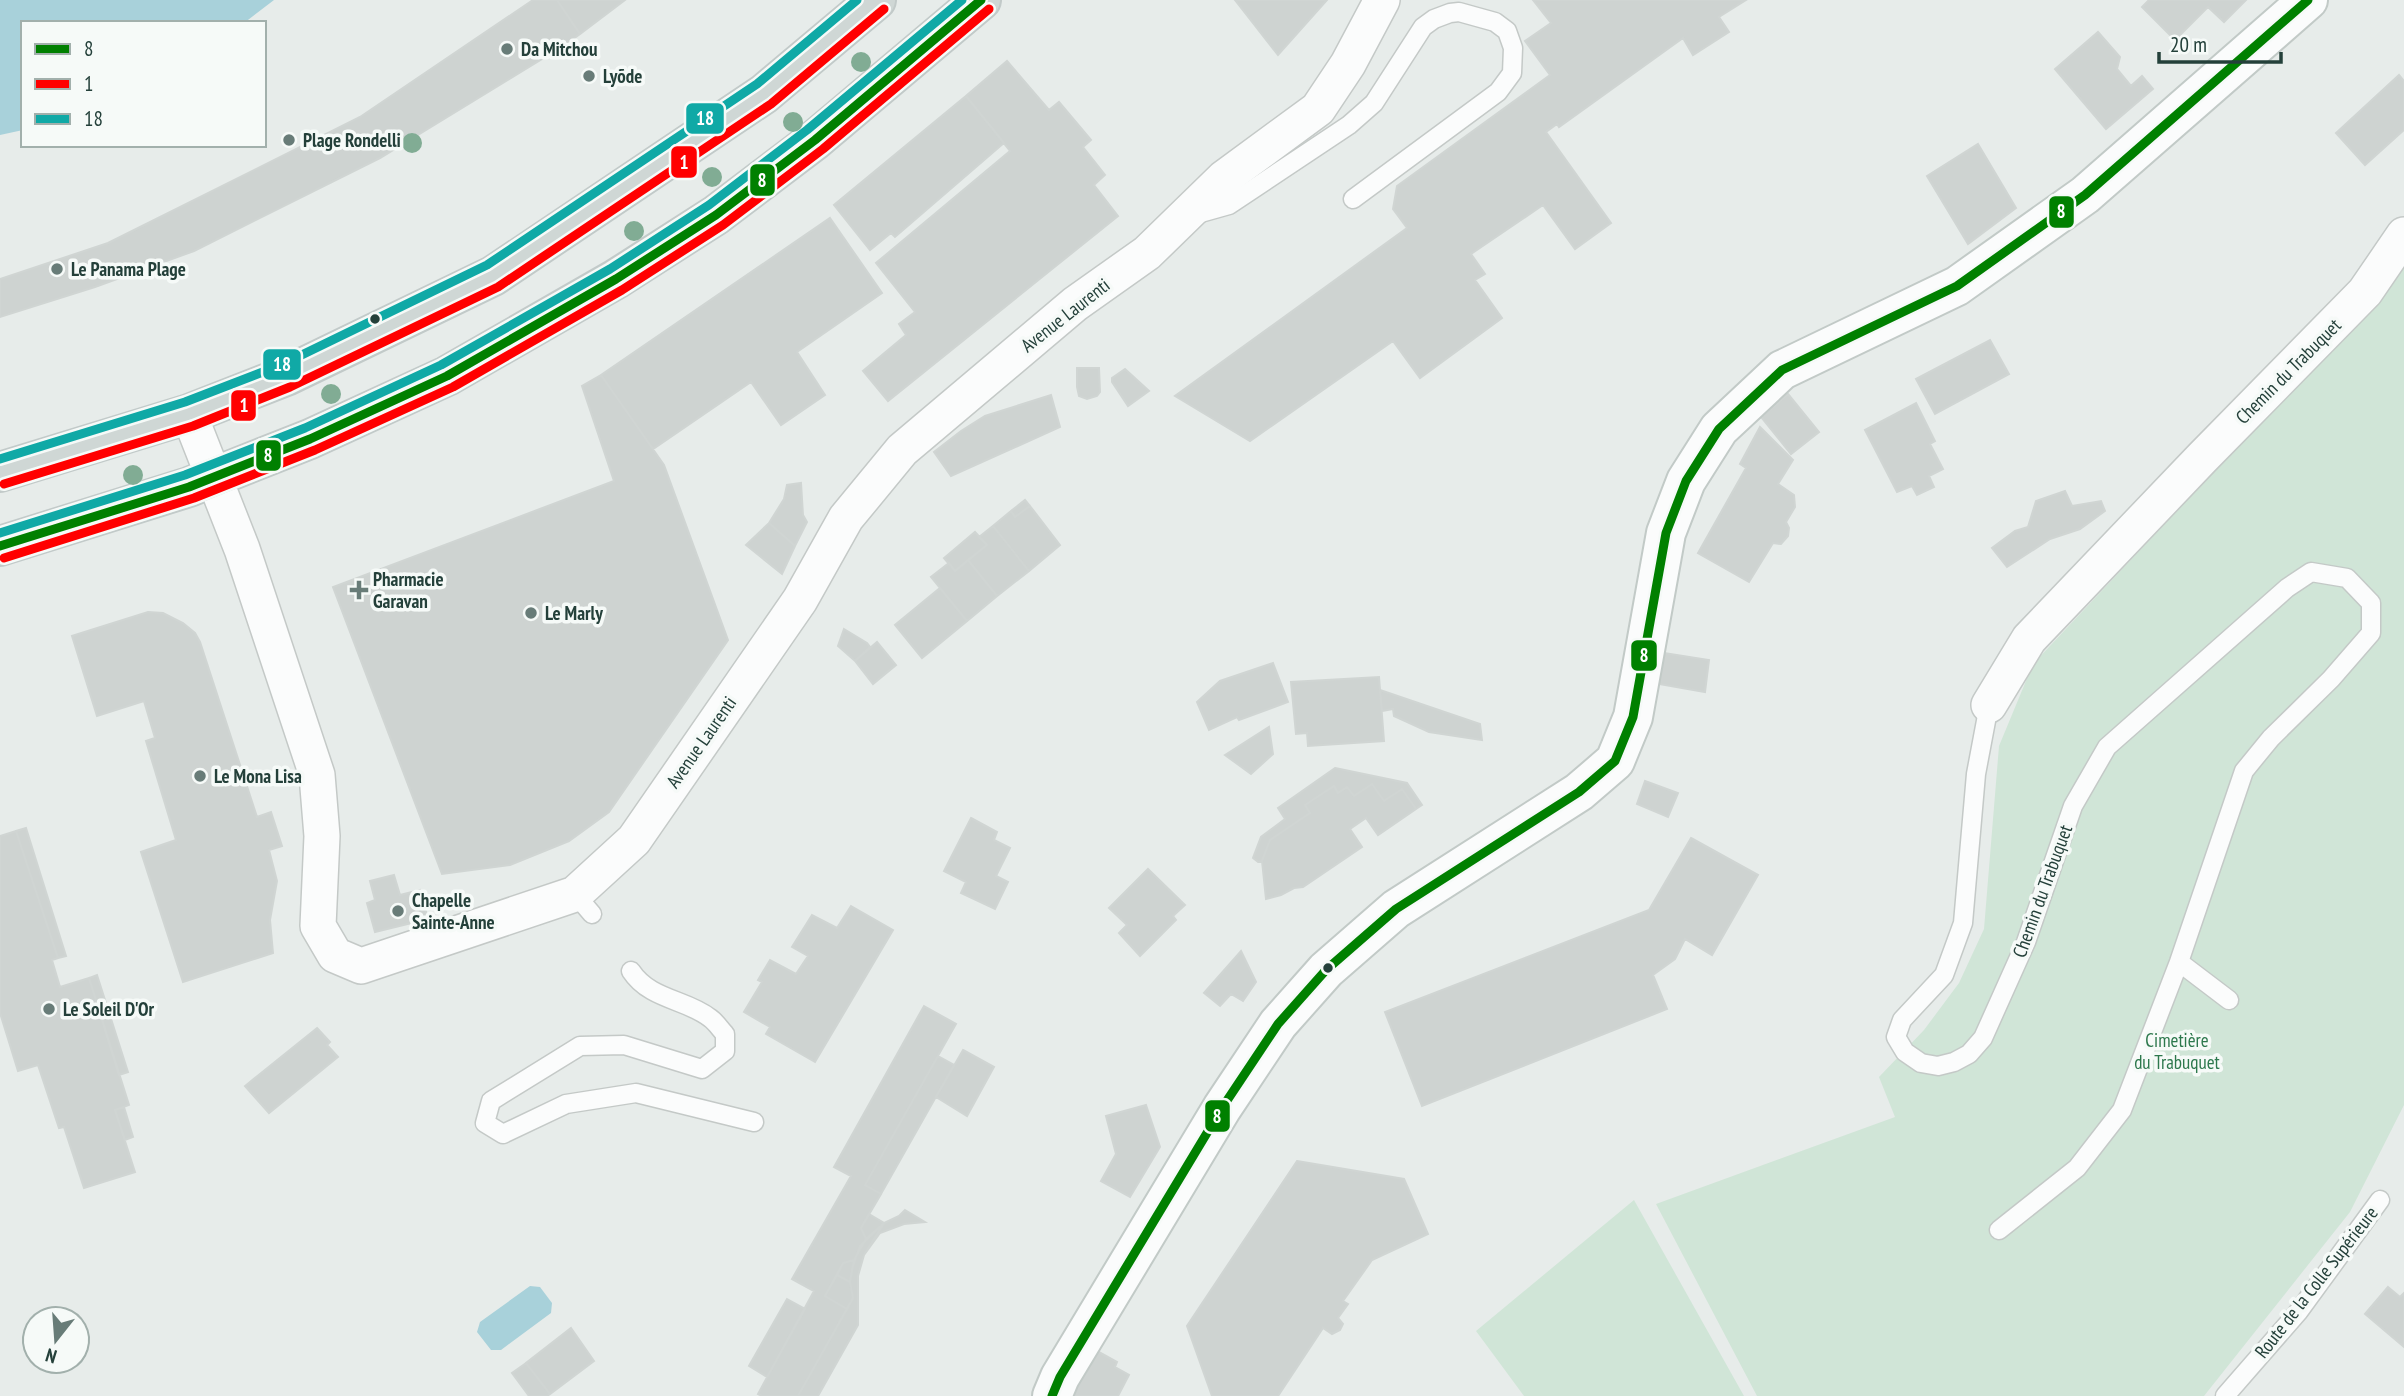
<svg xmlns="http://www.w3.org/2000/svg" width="2404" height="1396" viewBox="0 0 2404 1396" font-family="'PT Sans Narrow',sans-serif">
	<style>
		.green { fill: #d0e5d7 }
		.water { fill: #a8d1da }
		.building { fill: #ced3d1; stroke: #d0d5d3; stroke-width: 2 }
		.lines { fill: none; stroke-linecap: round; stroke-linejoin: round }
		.lane-casing { stroke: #c4c9c7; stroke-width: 21 }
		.street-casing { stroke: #c4c9c7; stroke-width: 38 }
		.secondary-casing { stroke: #c2cac7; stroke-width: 42 }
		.primary-casing { stroke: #c2cac9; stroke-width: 42 }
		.lane { stroke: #fbfcfc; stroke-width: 18 }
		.street { stroke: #fbfcfc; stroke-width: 35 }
		.secondary { stroke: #fbfcfc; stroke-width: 38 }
		.primary { stroke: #cfd7d5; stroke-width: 38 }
		.bus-1-casing { stroke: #f6faf8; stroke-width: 14 }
		.bus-2-casing { stroke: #f6faf8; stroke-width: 14 }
		.bus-3-casing { stroke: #f6faf8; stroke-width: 14 }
		.bus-1 { stroke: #008000; stroke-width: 9 }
		.bus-2 { stroke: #f00; stroke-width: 9 }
		.bus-3 { stroke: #10a9a6; stroke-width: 9 }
		.tree { fill: #81ac94 }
		.poi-dot { fill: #687c78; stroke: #f6faf8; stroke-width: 2.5 }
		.bus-dot { fill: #24403a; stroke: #f6faf8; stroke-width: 2.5 }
		.labels { text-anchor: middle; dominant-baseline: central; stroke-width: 7; stroke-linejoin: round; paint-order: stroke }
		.poi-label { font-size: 19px; font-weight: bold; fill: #24403a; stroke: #f6faf8; text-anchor: start }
		.street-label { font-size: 19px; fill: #24403a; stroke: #f6faf8 }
		.park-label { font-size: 19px; fill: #2d784d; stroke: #f6faf8 }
		.line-badge { stroke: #f6faf8; stroke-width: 2.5 }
		.badge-label { font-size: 19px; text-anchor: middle; font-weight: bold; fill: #fff }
	</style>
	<rect width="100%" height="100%" fill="#e7ecea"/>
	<!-- green -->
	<path class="green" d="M2404,259V1105L2350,1212L2204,1396H1757L1656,1204L1895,1117L1879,1077L1924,1030L1959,983L1984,929L1999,746L2033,664L2388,286Z
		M1634,1200L1744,1396H1524L1476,1331Z"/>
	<!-- water -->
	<path class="water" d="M0,0H274L244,23H23V130L0,135Z
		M530,1286L540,1287L552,1303L551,1313L501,1350H491L477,1332L480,1322Z"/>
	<!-- building -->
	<path class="building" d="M533,0H557L580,34L565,45L380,158L194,251L95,287L0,317V279L108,243L360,117Z
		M557,0H625L580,34Z
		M1235,0H1327L1278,55Z
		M1533,0H1746L1719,17L1729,32L1693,55L1683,38L1559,127L1557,124L1546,132L1611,223L1575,249L1543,205L1471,254L1485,274L1475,280L1502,318L1420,378L1393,341L1250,441L1175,396L1407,228L1393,209L1397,186L1550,75L1525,41L1551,23Z
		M2149,0H2246L2224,22L2208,7L2175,40L2142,7Z
		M2098,32L2120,57L2117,69L2131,86L2142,76L2153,89L2106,129L2055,69Z
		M1007,61L1049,110L1059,102L1091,140L1083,147L1105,175L1094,185L1118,216L888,401L863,371L906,335L899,324L915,312L876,263L1010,151L966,96Z
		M2399,75L2404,81V130L2365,165L2336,133Z
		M966,96L1004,143L895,237L891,233L870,250L834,205Z
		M1978,144L2016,208L1968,244L1927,176Z
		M830,218L882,293L797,352L825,395L781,425L751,382L653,449L601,375Z
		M1990,340L2009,374L1935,414L1916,379Z
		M1077,368H1099L1100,392L1097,396L1087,399L1079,396L1077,387Z
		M1125,369L1149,391L1128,406L1112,382V378Z
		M601,375L664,465L728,640L609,812L569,841L510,865L442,874L333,587L614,481L582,386Z
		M1788,394L1819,432L1791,454L1761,417Z
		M1051,395L1060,427L951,476L934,452L961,431L985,416Z
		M1916,403L1935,441L1930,444L1943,469L1929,476L1934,487L1917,495L1912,486L1897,492L1865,430Z
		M1760,427L1793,460L1778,484L1794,495L1795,507L1786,522L1789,528L1788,536L1781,544L1773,543L1749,582L1698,553L1746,468L1740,464Z
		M801,483L803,515L807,522L795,546L769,523L784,499L787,485Z
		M2065,491L2072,506L2101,501L2105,511L2080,529L2050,539L2007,567L1992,548L2015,531L2028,527L2036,501Z
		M1025,500L1030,506L1015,517L1011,511Z
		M1030,506L1060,545L1029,571L993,526L1011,511L1015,517Z
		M769,523L795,546L782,574L746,545Z
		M993,526L1029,571L997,596L968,560L987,545L979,537Z
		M975,532L987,545L955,571L944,558Z
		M968,560L997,596L967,621L931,577L949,563L955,571Z
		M940,588L967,621L922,658L895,625Z
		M148,612L163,613L183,623L195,633L200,642L257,817L271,812L282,846L269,850L277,881L270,920L273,953L183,982L141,852L176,840L146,741L155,738L144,701L97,716L72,636Z
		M844,629L867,643L870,647L855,661L838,646Z
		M877,642L896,665L873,684L855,661Z
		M1664,653L1709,660L1705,692L1659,684Z
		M1273,663L1288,702L1239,720L1237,717L1209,730L1197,702L1220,681Z
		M1379,677L1384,741L1308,746L1307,733L1296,734L1291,682Z
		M1380,690L1480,724L1482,740L1429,732L1394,716L1393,709L1382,711Z
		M1269,727L1273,754L1251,774L1225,755Z
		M1335,768L1407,783L1422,805L1416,809L1402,789L1384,801L1372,784L1354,796L1347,787L1338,793L1334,786L1305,805L1310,813L1270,840L1262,861L1258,862L1253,858L1261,837L1285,819L1278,808Z
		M1645,781L1678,793L1668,817L1637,804Z
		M1372,784L1384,801L1402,789L1416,809L1378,835L1366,818L1350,829L1362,847L1303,887L1294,888L1281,895L1266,899L1262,861L1270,840L1310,813L1305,805L1334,786L1338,793L1347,787L1354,796Z
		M971,818L997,832L994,840L1010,848L996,876L1008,882L995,909L961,893L966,882L944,871Z
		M26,828L66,956L58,958L16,831Z
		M16,831L58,958L52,960L60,987L89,978L129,1105L115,1110L135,1172L84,1188L64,1127L59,1128L38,1065L18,1071L0,1013V836Z
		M1691,838L1758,875L1712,955L1685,939L1675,959L1653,975L1667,1009L1422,1106L1385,1012L1649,910Z
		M1148,869L1185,905L1173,916L1176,920L1140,956L1119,933L1127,925L1109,908Z
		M394,875L400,895L420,890L428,919L375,932L367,903L375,900L370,881Z
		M851,906L893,930L815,1062L766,1034L770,1027L744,1012L762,982L758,980L770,960L796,974L808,956L792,947L812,915L837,928Z
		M1241,951L1256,982L1243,1001L1231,994L1220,1006L1204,993Z
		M97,975L128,1072L119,1075L89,978Z
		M924,1006L956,1024L865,1185L881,1194L861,1228L866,1239L854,1260L843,1263L825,1296L847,1309L798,1396H762L758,1394L814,1291L792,1279L851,1176L834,1167Z
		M317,1028L330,1042L327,1045L338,1057L269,1113L245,1086Z
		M963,1050L994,1067L967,1116L936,1097Z
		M938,1056L954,1065L881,1194L865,1185Z
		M1146,1105L1160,1147L1130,1197L1101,1181L1116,1154L1106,1116Z
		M124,1107L133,1137L125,1140L115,1110Z
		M1297,1161L1404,1179L1428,1234L1372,1260L1343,1301L1348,1304L1338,1318L1343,1324L1340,1330L1332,1334L1323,1328L1278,1396H1212L1187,1326Z
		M905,1210L925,1222L904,1224L880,1233L864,1255L884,1223L899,1216Z
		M869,1214L884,1223L866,1239L861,1228Z
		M884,1223L864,1255L858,1276V1325L818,1396H798L853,1298L850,1282L852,1269L860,1246Z
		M854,1260L850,1282L837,1275L843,1263Z
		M837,1275L850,1282L853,1298L847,1309L825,1296Z
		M2388,1287L2400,1297L2404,1293V1347L2365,1314Z
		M787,1299L805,1309L767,1377L749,1366Z
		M571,1328L594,1361L550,1394L526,1363Z
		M1097,1351L1117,1362L1115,1367L1129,1375L1118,1396H1073Z
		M526,1363L550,1394L547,1396H529L512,1373Z"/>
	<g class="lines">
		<defs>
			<path id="lane" d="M1197,214L1229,205L1349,125L1374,103L1423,27L1434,19L1450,13L1459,12L1495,22L1507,31L1513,48L1512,73L1498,92L1353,199
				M1989,705L1976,774L1963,923L1944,975L1902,1020L1896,1037L1905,1052L1921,1063L1938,1066L1954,1062L1969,1054L1983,1038L2026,942L2073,806L2107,747L2287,588L2311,572L2347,578L2371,603V633L2331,679L2271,738L2244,771L2179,962L2122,1110L2077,1168L1999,1230
				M575,894L592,914
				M2179,962L2229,1000
				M631,971C650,1000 686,999 710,1018C716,1022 720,1029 725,1034V1051L702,1069L624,1045L580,1046L491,1101L485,1123L503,1134L566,1104L636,1093L754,1122
				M2225,1396L2299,1311L2380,1200"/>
			<path id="street" d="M189,414L242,549L317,775L322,836L318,926L335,955L361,966L575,894L634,840L800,600L846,518L902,450L1075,304L1147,253L1224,178L1318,109L1348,64L1382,0
				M1989,705L2029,639L2202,458L2365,292L2404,235"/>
			<path id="secondary" d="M1052,1396L1060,1377L1222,1108L1278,1024L1326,970L1396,909L1579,792L1615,761L1633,717L1666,533L1686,481L1719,429L1782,370L1957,286L2085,195L2308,0"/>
			<path id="primary" d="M0,472L189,414L286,376L493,276L764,94L876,0
				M0,546L189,487L310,439L447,376L616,279L716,215L815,140L981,0"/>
		</defs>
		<!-- lane casing -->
		<use href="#lane" class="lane-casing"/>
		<!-- street casing -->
		<use href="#street" class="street-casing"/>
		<!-- secondary casing -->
		<use href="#secondary" class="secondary-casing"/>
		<!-- primary casing -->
		<use href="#primary" class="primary-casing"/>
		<!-- lane -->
		<use href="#lane" class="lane"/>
		<!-- street -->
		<use href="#street" class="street"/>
		<!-- secondary -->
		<use href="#secondary" class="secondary"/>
		<!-- primary -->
		<use href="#primary" class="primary"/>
		<defs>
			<path id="bus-1" d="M0,546L189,487L310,439L447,376L616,279L716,215L815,140L981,0
				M1052,1396L1060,1377L1222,1108L1278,1024L1326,970L1396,909L1579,792L1615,761L1633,717L1666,533L1686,481L1719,429L1782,370L1957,286L2085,195L2308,0"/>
			<path id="bus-2" d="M4,484L193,426L290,387L498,287L771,104L884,9
				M4,558L194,498L315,450L453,387L622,290L723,225L823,149L989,9"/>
			<path id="bus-3" d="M0,459L185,402L281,365L487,265L757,84L857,0
				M0,533L185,475L305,428L441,365L610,269L709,205L807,130L962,0"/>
		</defs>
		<!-- bus-1 casing -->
		<use href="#bus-1" class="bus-1-casing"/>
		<!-- bus-2 casing -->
		<use href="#bus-2" class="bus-2-casing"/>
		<!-- bus-3 casing -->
		<use href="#bus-3" class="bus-3-casing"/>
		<!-- bus-1 -->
		<use href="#bus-1" class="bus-1"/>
		<!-- bus-2 -->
		<use href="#bus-2" class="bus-2"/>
		<!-- bus-3 -->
		<use href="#bus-3" class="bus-3"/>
	</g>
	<!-- trees -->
	<g class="tree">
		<circle cx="861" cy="62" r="10"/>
		<circle cx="793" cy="122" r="10"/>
		<circle cx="412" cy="143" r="10"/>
		<circle cx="712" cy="177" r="10"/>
		<circle cx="634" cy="231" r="10"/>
		<circle cx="331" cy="394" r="10"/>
		<circle cx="133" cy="475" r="10"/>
	</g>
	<!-- markers -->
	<g class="poi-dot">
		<circle cx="507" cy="49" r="7"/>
		<circle cx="589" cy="76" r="7"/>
		<circle cx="289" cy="140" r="7"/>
		<circle cx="57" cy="269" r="7"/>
		<path d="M355.5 579.5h7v7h7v7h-7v7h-7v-7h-7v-7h7z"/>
		<circle cx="531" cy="613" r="7"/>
		<circle cx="200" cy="776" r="7"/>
		<circle cx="398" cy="911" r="7"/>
		<circle cx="49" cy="1009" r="7"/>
	</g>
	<g class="bus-dot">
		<circle cx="375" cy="319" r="6"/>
		<circle cx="1328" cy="968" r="6"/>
	</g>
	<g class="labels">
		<!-- poi labels -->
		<g class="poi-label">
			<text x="521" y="49">Da Mitchou</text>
			<text x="603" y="76">Lyõde</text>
			<text x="303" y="140">Plage Rondelli</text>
			<text x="71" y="269">Le Panama Plage</text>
			<text x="373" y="579">Pharmacie<tspan x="373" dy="22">Garavan</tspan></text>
			<text x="545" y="613">Le Marly</text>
			<text x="214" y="776">Le Mona Lisa</text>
			<text x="412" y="900">Chapelle<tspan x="412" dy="22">Sainte-Anne</tspan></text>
			<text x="63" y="1009">Le Soleil D'Or</text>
		</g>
		<!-- street labels -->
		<g class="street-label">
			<text transform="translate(1065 315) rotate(-38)">Avenue Laurenti</text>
			<text transform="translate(2288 371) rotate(-45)">Chemin du Trabuquet</text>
			<text transform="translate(701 742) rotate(-55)">Avenue Laurenti</text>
			<text transform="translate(2042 891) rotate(-70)">Chemin du Trabuquet</text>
			<text transform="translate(2316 1282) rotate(-52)">Route de la Colle Supérieure</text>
		</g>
		<!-- park labels -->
		<g class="park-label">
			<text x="2177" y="1040">Cimetière<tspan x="2177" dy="22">du Trabuquet</tspan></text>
		</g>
	</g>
	<g class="line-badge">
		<rect x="685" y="102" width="40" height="33" rx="7" fill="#10a9a6"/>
		<rect x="670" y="145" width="28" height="34" rx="7" fill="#f00"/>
		<rect x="749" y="163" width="27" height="34" rx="7" fill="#008000"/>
		<rect x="2048" y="195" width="27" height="34" rx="7" fill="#008000"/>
		<rect x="262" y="348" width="40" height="33" rx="7" fill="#10a9a6"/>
		<rect x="230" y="389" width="27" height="33" rx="7" fill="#f00"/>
		<rect x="255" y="439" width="27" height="33" rx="7" fill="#008000"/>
		<rect x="1630" y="639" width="28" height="33" rx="7" fill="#008000"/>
		<rect x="1204" y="1099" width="27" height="34" rx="7" fill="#008000"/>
	</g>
	<g class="badge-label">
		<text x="705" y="125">18</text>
		<text x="684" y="169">1</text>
		<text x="762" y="187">8</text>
		<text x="2061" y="218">8</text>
		<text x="282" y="371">18</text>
		<text x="244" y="412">1</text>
		<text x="268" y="462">8</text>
		<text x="1644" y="662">8</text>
		<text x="1217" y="1123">8</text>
	</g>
	<!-- legend -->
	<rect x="21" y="21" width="245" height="126" fill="#f6faf8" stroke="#a2b0ac" stroke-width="2"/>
	<rect x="35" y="44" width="35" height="10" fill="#008000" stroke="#a2b0ac" stroke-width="2"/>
	<text x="84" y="56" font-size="21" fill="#24403a">8</text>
	<rect x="35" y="79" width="35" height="10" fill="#ff0000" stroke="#a2b0ac" stroke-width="2"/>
	<text x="84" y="91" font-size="21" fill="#24403a">1</text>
	<rect x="35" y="114" width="35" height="10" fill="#10a9a6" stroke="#a2b0ac" stroke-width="2"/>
	<text x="84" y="126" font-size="21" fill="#24403a">18</text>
	<!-- north arrow -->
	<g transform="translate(56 1340) rotate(197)"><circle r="33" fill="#f6faf8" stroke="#a2b0ac" stroke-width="2"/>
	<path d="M0-5L12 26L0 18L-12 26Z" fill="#687c78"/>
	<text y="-10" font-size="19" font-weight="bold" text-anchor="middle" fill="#24403a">N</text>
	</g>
	<!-- scale -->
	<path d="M2159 52v10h122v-10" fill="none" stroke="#24403a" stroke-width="3.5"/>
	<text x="2170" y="52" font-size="21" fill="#24403a" stroke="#f6faf8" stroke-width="5" paint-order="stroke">20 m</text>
</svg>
